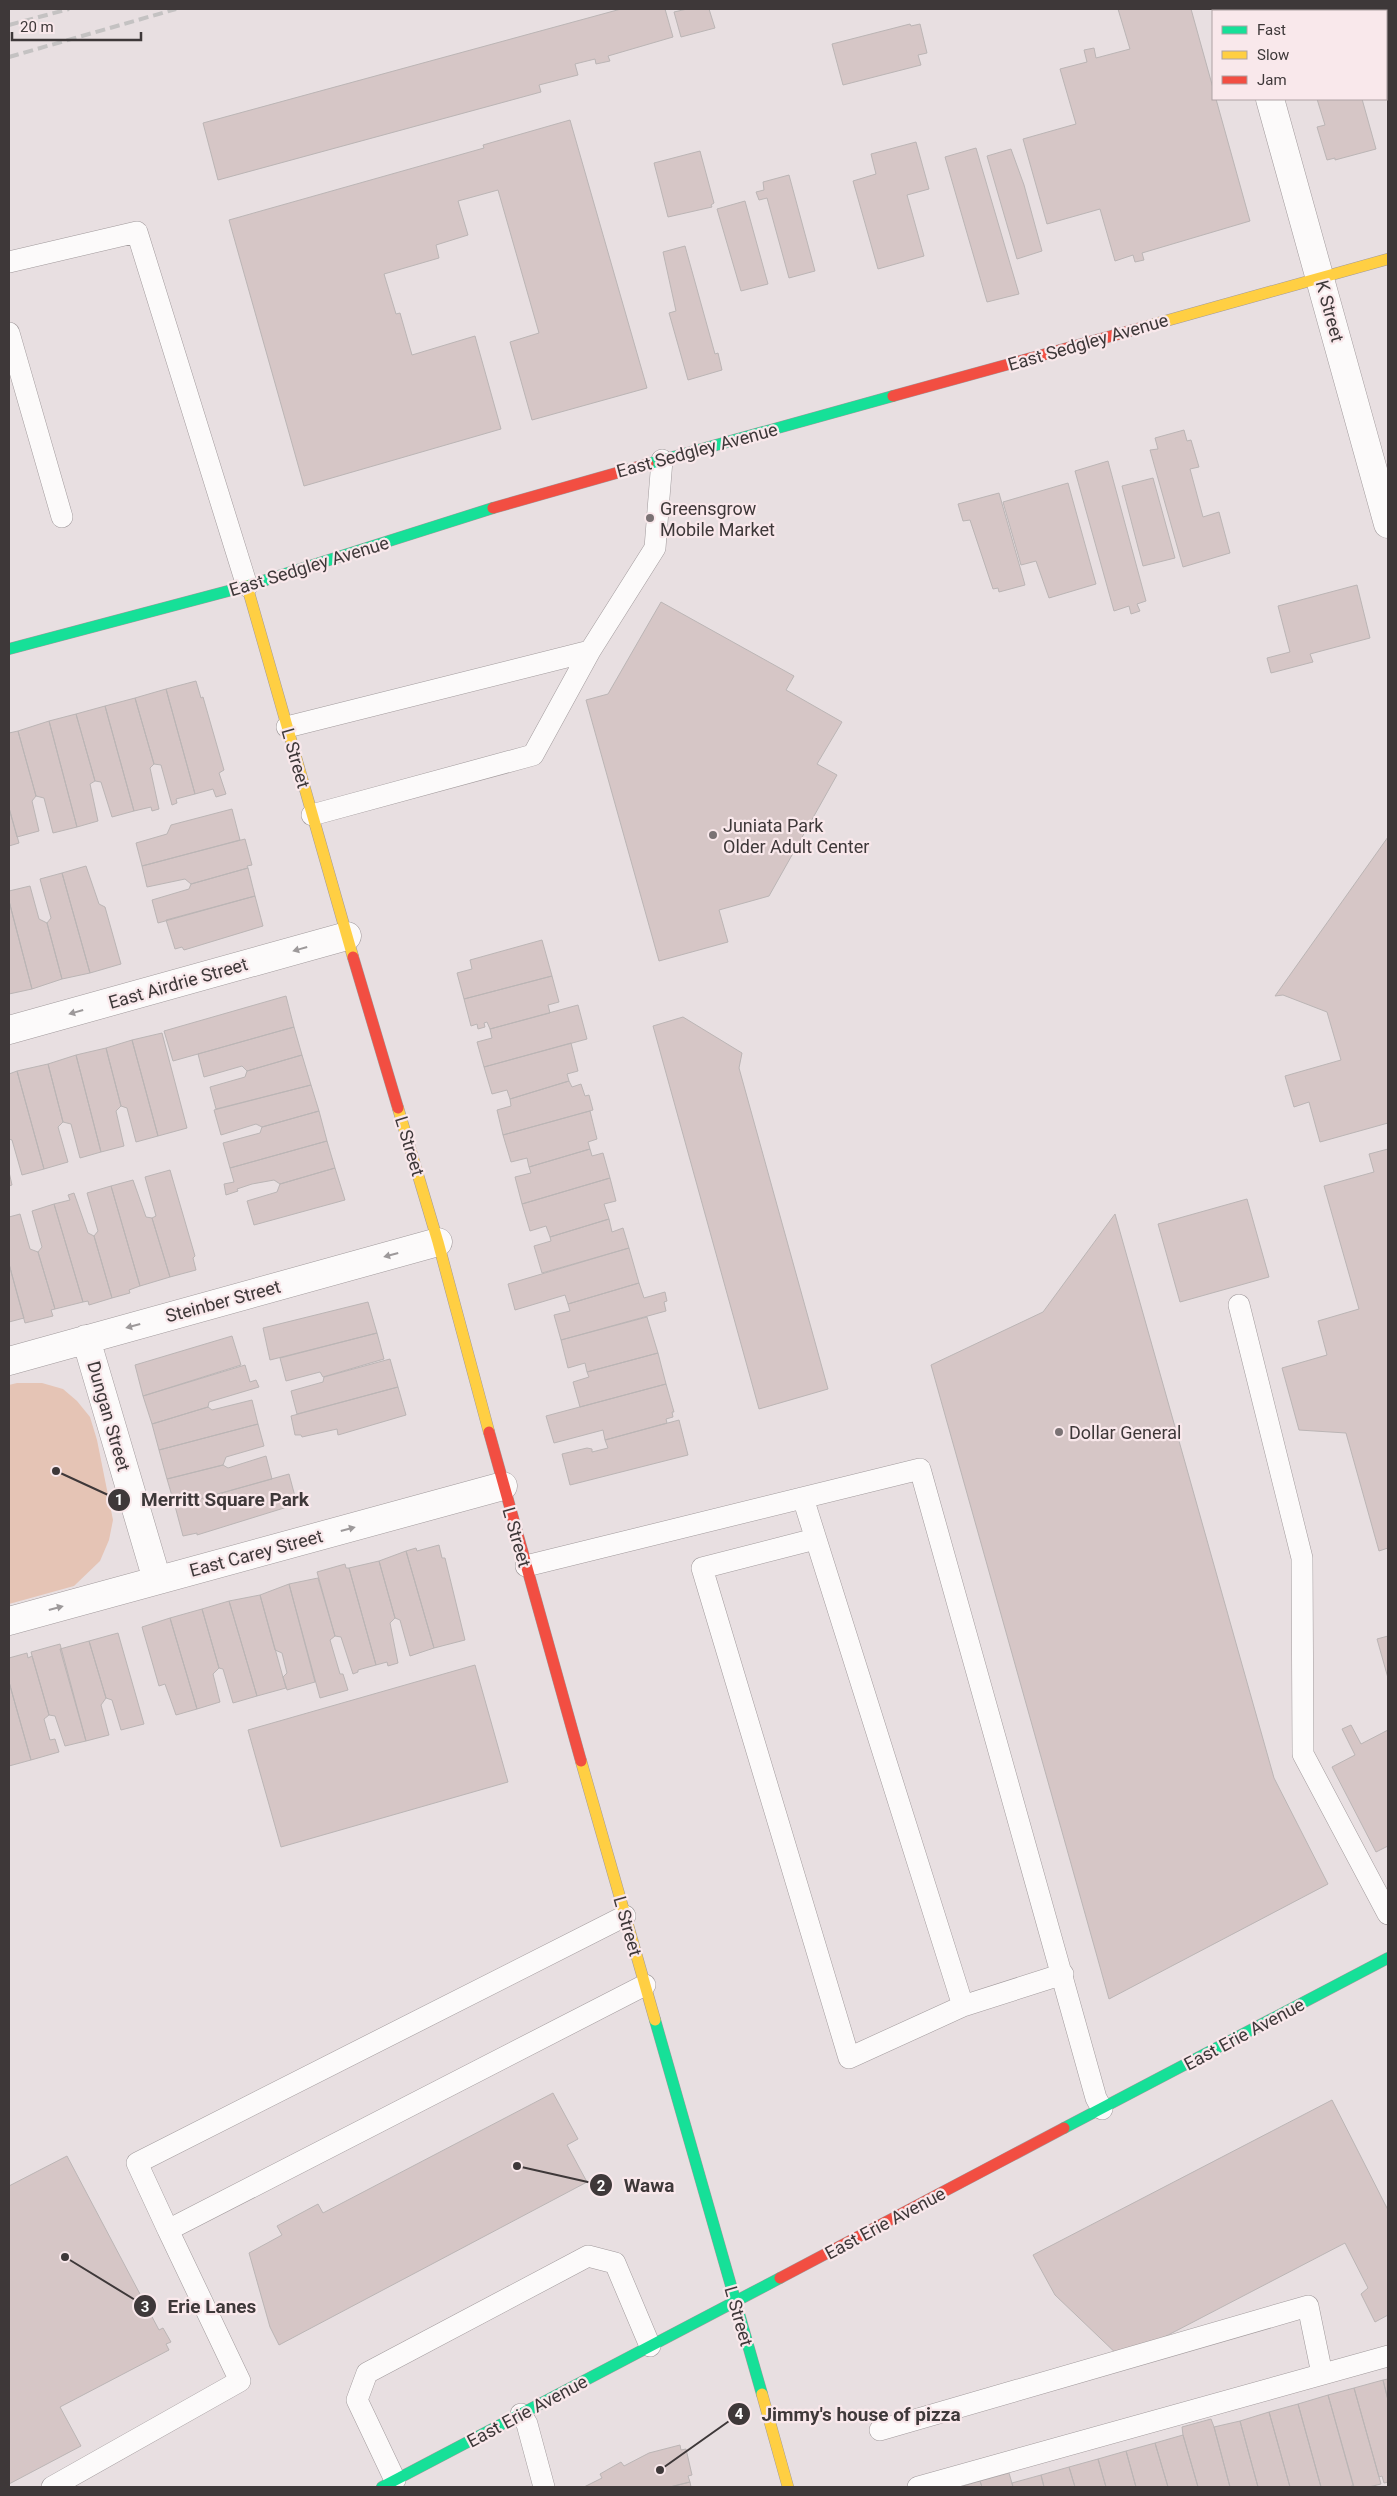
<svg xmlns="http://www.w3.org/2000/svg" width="1397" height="2496" viewBox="0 0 1397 2496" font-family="Roboto,sans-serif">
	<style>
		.green { fill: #e5c4b5 }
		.building { fill: #d6c6c6; stroke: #bbb5b5 }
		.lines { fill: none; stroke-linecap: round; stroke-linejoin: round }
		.lane-casing { stroke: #a19a9c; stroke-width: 22 }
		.street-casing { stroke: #a19a9c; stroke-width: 29 }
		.fast-casing { stroke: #a19a9c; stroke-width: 12 }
		.slow-casing { stroke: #a19a9c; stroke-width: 12 }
		.jam-casing { stroke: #a19a9c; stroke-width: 12 }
		.lane { stroke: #fcfafa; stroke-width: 21 }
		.street { stroke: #fcfafa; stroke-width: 28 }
		.fast { stroke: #16e098; stroke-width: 11 }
		.slow { stroke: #ffcf43; stroke-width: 11 }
		.jam { stroke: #f24e42; stroke-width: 11 }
		.rail { stroke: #c4c2c2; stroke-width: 4; stroke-dasharray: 10 5; stroke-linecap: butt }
		.oneway { fill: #9d999a }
		.poi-dot { fill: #7a7274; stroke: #f9e8eb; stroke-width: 2 }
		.labels { text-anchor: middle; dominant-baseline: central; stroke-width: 4.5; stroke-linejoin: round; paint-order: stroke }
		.street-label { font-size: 18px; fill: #3e3839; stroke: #f9e8eb }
		.poi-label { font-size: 18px; fill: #3e3839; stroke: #f9e8eb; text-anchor: start }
		.leader { fill: none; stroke: #3e3839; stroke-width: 2 }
		.callout-dot { fill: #3e3839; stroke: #f9e8eb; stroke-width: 2 }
		.mark-label { font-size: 15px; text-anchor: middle; font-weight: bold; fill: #fff }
		.callout-label { font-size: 19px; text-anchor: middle; font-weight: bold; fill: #3e3839; stroke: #f9e8eb; stroke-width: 4.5; stroke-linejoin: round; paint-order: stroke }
	</style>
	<rect width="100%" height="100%" fill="#e8dfe1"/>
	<!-- green -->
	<path class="green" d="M17,1383H42L63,1389L77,1401L90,1417L97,1440L113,1520L109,1540L100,1561L74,1586L9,1604V1385Z"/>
	<!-- building -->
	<path class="building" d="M621,9H665L673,37L608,56L610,61L596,64L595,59L575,64L578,75L539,85L541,92L218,180L203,123Z
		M687,9H709L715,28L681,37L674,12Z
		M1118,9H1191L1213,88V99H1216L1250,221L1142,253L1144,260L1135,262L1133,255L1115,261L1100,209L1047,224L1023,139L1076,124L1060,69L1087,62L1084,50L1094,48L1096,58L1130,49Z
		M910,24L911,26L920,24L927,53L918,55L921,65L843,85L832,44Z
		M1317,99H1362L1376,149L1335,160V158L1327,160L1317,127L1325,125Z
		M570,120L647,388L532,420L510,342L539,333L498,190L458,201L468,235L436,245L439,258L384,274L396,314L400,313L412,355L475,336L501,429L304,486L229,220L484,148L483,145Z
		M916,142L929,189L907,195L924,256L878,269L853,181L876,174L871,154Z
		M976,148L1019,294L987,302L945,157Z
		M1011,149L1024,185L1042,251L1017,259L987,156Z
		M700,151L714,203L711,205L712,207L668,217L654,163Z
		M789,175L815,271L789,278L767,198L759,200L756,192L764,190L763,182Z
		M745,201L768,284L741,291L717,209Z
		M685,246L715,354L718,353L722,370L688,380L669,313L676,311L663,252Z
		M1184,430L1187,441L1191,440L1199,467L1190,469L1203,517L1219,512L1230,553L1183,567L1150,450L1158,449L1155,438Z
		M1108,461L1146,601L1137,604L1140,611L1131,614L1129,606L1114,611L1075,471Z
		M1153,478L1175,558L1143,566L1122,486Z
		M1068,483L1096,584L1049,598L1036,561L1021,565L1003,502Z
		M999,493L1025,585L999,592L998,588L993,589L970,520L963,521L958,504Z
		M1357,585L1370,638L1310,654L1313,662L1271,673L1267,658L1290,652L1278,606Z
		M661,602L794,676L786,690L842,722L817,764L837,775L769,896L719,910L728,942L659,961L586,700L608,694Z
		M196,681L201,698L203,697L224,770L219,773L226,794L216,797L213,789L195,794L166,689Z
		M166,689L195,794L176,799L177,803L172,805L161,765L154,764L135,698Z
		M135,698L154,764L150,768L159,809L152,811L151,807L134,811L105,706Z
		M105,706L134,811L112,817L101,782L95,781L76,714Z
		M76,714L95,781L90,784L98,821L77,827L49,721Z
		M49,721L77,827L53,833L44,798L36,796L18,731Z
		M18,731L36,796L32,801L39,831L17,837L9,808V733Z
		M9,808L19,843L9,846Z
		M232,809L240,840L142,866L136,843L167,834L171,825Z
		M1388,837V1123L1320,1142L1309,1102L1294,1107L1285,1076L1341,1060L1327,1012L1283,995L1275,996Z
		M245,839L252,865L247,866L248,868L191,884L185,879L147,887L142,866Z
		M86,866L99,904L105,907L121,964L90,973L62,873Z
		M248,868L255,896L158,923L152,900L189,889L191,884Z
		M62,873L90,973L62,979L47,923L51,918L40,879Z
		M30,886L39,919L47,923L62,979L32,989L9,901V891Z
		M255,896L263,926L184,950L182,947L175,949L166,920Z
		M9,901L32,989L9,994Z
		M542,940L552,976L464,999L457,973L472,969L470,960Z
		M552,976L559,1002L548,1005L550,1013L490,1029L487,1022L484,1023L485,1027L478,1029L477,1024L471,1026L464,999Z
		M286,996L294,1027L173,1061L164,1031Z
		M578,1005L587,1039L484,1067L477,1042L492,1038L490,1029Z
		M683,1017L742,1053L739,1068L828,1389L759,1409L653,1026Z
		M294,1027L302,1055L247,1071L242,1066L204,1077L198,1054Z
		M162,1033L187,1128L158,1136L132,1040Z
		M132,1040L158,1136L136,1142L127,1108L121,1106L106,1048Z
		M571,1043L578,1071L567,1074L569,1081L510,1099L507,1090L492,1094L484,1067Z
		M106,1048L121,1106L116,1111L124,1146L101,1152L76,1055Z
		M76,1055L101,1152L80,1158L71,1124L63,1122L48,1064Z
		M302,1055L311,1085L216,1109L210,1087L245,1077L247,1071Z
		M48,1064L63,1122L58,1127L68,1162L44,1169L17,1071Z
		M17,1071L44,1169L22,1175L12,1140L9,1139V1074Z
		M569,1081L572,1087L581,1084L585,1096L589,1095L593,1110L503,1135L497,1110L511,1106L510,1099Z
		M311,1085L319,1111L262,1127L256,1124L221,1135L214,1110Z
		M319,1111L327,1141L230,1168L223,1143L260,1133L262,1127Z
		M590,1111L597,1139L588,1142L590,1149L529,1167L527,1158L511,1162L503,1135Z
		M327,1141L335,1168L280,1184L274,1180L252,1184L237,1189L238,1191L226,1195L224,1184L234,1182L230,1168Z
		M590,1149L592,1156L603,1153L610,1178L522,1204L515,1177L531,1173L529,1167Z
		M1388,1149V1548L1379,1551L1346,1433L1299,1430L1282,1368L1327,1355L1318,1321L1359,1309L1324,1186L1374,1172L1369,1154Z
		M335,1168L345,1200L254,1225L247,1201L277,1192L280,1184Z
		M170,1170L195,1256L193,1258L196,1270L170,1277L152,1218L156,1216L145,1177Z
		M9,1172L12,1185L9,1186Z
		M610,1178L616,1201L604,1204L609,1219L550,1237L546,1226L530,1231L522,1204Z
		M133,1180L146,1217L152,1218L170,1277L140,1286L111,1186Z
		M111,1186L140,1286L129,1290L130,1293L112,1298L94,1236L98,1231L87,1193Z
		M74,1193L88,1233L94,1236L112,1298L89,1305L88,1301L83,1302L54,1204L70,1200L68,1195Z
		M1247,1199L1269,1277L1180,1302L1158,1224Z
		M54,1204L83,1302L55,1309L38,1252L42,1247L32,1211Z
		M20,1214L30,1249L38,1252L55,1309L51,1310L53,1316L25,1323L9,1264V1217Z
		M1115,1214L1274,1778L1328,1884L1109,1999L931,1365L1043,1312Z
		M609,1219L612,1232L623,1228L629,1248L542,1273L534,1246L551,1241L550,1237Z
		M629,1248L639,1283L568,1304L565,1295L515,1310L508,1284Z
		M9,1264L24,1318L9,1322Z
		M639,1283L644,1298L665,1292L667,1301L664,1302L666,1311L561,1340L554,1315L570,1311L568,1304Z
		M368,1302L377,1333L270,1360L263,1328Z
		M647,1317L658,1353L587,1372L585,1363L568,1368L561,1340Z
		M377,1333L384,1359L323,1377L320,1372L286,1381L280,1358Z
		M232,1336L241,1365L143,1396L135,1365Z
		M658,1353L666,1384L580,1407L573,1382L589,1377L587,1372Z
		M390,1359L398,1387L297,1414L291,1391L323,1382L324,1377Z
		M245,1365L250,1382L256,1380L259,1387L209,1402L208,1407L152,1424L143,1396Z
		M666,1384L674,1412H672L673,1417L666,1419L667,1423L605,1440L603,1430L554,1443L546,1416Z
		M398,1387L406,1415L338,1435L337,1429L302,1437L301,1435H295L291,1416Z
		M252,1400L258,1424L159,1450L152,1424L208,1407L212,1410Z
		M679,1420L688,1455L570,1485L562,1454L587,1448L592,1449V1452L608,1448L605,1440Z
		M258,1424L264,1446L226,1457L223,1465L167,1479L159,1450Z
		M266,1456L272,1479L175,1506L167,1479L223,1465L228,1468Z
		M289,1474L297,1504L197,1535V1533L183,1536L175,1506Z
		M439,1545L442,1558H445L465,1640L434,1648L406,1551L416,1548L417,1551Z
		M406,1551L434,1648L410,1656L400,1620L395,1618L379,1561Z
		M379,1561L395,1618L390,1623L398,1663L388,1666L387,1662L376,1665L349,1568Z
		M345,1564L346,1568H349L376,1665L358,1670V1672L353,1674L341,1637L335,1636L317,1572Z
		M318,1578L335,1636L330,1640L340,1674H343L348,1690L320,1698L289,1584Z
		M289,1584L315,1682L287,1690L283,1677L287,1673L282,1653L275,1650L260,1595Z
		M260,1595L286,1688L257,1696L229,1601Z
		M229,1601L257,1696L233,1703L223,1669L219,1668L202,1609Z
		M202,1609L219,1668L213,1674L220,1702L197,1709L170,1618Z
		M170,1618L197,1709L176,1715L165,1684L159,1686L142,1627Z
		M118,1633L144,1724L121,1730L112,1700L106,1698L89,1641Z
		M1388,1636V1678L1377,1639Z
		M89,1641L106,1698L101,1705L109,1735L86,1741L60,1649Z
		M60,1644L86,1741L65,1746L55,1716L49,1715L31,1652Z
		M27,1653L28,1658L32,1656L49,1715L44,1719L50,1740L55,1739L59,1752L31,1760L9,1682V1658Z
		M475,1665L508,1782L281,1847L248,1730Z
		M9,1682L31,1760L9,1766Z
		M1351,1725L1361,1744L1388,1730V1846L1376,1852L1332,1767L1355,1755L1342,1729Z
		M553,2093L578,2139L567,2145L587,2182L279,2345L270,2327L249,2253L282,2235L277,2226L318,2204L323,2213Z
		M1332,2100L1388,2210V2315L1375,2322L1361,2294L1368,2288L1345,2243L1122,2359L1055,2295L1033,2255Z
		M67,2156L159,2330L163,2328L171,2342L166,2344L169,2350L60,2407L81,2446L9,2484V2186Z
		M1388,2379V2400L1383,2380Z
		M1383,2380L1388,2400V2482L1384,2483L1382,2476L1379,2477L1354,2388Z
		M1354,2388L1381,2484L1369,2487H1354L1328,2395Z
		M1328,2395L1353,2485L1350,2487H1321L1298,2404Z
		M1298,2404L1321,2487H1290L1269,2412Z
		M1269,2412L1290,2487H1258L1240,2421Z
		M1211,2419L1214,2427L1230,2487H1198L1183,2435L1182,2427Z
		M1240,2421L1258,2487H1230L1214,2427Z
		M1183,2435L1198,2487H1168L1155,2443Z
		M1155,2443L1168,2487H1136L1126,2451Z
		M680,2445L681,2450L686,2449L692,2475L688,2476L690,2482L670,2487H584L602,2478L600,2474L621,2462L624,2466L649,2453Z
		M1126,2451L1136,2487H1106L1098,2459Z
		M1098,2459L1106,2487H1075L1069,2467Z
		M1069,2467L1075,2487H1044L1041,2475Z
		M1009,2473L1013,2487H982L980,2481Z
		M1041,2475L1044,2487H1013L1012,2483Z
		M980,2481L982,2487H960Z
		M690,2482L691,2487H670Z"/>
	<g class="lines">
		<defs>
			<path id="lane" d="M9,262L137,232L247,586
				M9,333L62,517
				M590,651L655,548L662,460
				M287,727L590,651L533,755L312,815
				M1239,1305L1302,1558L1303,1754L1388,1914
				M803,1498L963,2006L1063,1974
				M815,1539L702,1568L849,2058L963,2006
				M526,1566L920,1469L1096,2098L1102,2109
				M625,1916L137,2163L168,2230L645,1985
				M521,2414L527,2424L544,2487
				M880,2430L1308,2306L1322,2374
				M395,2480L357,2400L367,2373L588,2256L615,2263L650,2346
				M52,2487L240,2381L168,2230
				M918,2487L1388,2356"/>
			<path id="street" d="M1244,9L1245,11
				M1270,99L1388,524
				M9,1030L347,936
				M86,1339L157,1580
				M9,1361L438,1242
				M9,1621L503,1486"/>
			<path id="fast" d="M648,464L893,396
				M9,649L247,586L493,508
				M655,2020L762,2394
				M1064,2128L1388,1958
				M382,2487L780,2278"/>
			<path id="slow" d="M1144,327L1388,259
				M247,586L353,957
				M398,1108L438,1242L489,1432
				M581,1761L655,2020
				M762,2394L788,2487"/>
			<path id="jam" d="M893,396L1144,327
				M493,508L648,464
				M353,957L398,1108
				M489,1432L581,1761
				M780,2278L1064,2128"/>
		</defs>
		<!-- lane casing -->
		<use href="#lane" class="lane-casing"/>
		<!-- street casing -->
		<use href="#street" class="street-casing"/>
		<!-- fast casing -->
		<use href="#fast" class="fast-casing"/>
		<!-- slow casing -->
		<use href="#slow" class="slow-casing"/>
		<!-- jam casing -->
		<use href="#jam" class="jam-casing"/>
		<!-- lane -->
		<use href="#lane" class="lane"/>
		<!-- street -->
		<use href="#street" class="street"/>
		<!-- fast -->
		<use href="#fast" class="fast"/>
		<!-- slow -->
		<use href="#slow" class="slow"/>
		<!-- jam -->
		<use href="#jam" class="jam"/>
		<!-- rail -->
		<path class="rail" d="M9,25L69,9
			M9,57L176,9"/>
	</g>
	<!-- one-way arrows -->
	<defs><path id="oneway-solid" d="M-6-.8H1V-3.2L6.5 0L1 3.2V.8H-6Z" transform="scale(1.25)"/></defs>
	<g class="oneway">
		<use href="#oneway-solid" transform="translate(300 949) rotate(164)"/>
		<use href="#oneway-solid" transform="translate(76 1012) rotate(164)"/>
		<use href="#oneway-solid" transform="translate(391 1255) rotate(165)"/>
		<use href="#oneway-solid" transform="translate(133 1326) rotate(165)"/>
		<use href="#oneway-solid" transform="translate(348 1529) rotate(-15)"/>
		<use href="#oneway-solid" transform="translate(56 1608) rotate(-15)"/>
	</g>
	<!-- markers -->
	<g class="poi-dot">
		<circle cx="650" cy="518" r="5"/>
		<circle cx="713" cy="835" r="5"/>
		<circle cx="1059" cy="1432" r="5"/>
	</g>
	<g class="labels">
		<!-- street labels -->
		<g class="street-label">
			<text transform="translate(1330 311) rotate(75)">K Street</text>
			<text transform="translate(1088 342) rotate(-16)">East Sedgley Avenue</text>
			<text transform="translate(697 450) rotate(-15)">East Sedgley Avenue</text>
			<text transform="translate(309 566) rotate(-17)">East Sedgley Avenue</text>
			<text transform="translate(296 758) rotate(74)">L Street</text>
			<text transform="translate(178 983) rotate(-16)">East Airdrie Street</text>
			<text transform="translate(410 1146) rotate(73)">L Street</text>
			<text transform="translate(223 1301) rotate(-15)">Steinber Street</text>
			<text transform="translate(109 1416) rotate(74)">Dungan Street</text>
			<text transform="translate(517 1537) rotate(74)">L Street</text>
			<text transform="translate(256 1553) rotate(-15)">East Carey Street</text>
			<text transform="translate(628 1926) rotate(74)">L Street</text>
			<text transform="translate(1244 2034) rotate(-28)">East Erie Avenue</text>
			<text transform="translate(885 2223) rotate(-28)">East Erie Avenue</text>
			<text transform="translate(739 2316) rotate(74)">L Street</text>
			<text transform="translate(527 2411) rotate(-28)">East Erie Avenue</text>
		</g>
		<!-- poi labels -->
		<g class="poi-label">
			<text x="660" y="508">Greensgrow<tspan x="660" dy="21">Mobile Market</tspan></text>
			<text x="723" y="825">Juniata Park<tspan x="723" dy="21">Older Adult Center</tspan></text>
			<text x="1069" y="1432">Dollar General</text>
		</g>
	</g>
	<!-- callouts -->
	<path class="leader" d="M56 1471L119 1500M517 2166L601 2185M65 2257L145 2306M660 2470L739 2414"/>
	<g class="callout-dot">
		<circle cx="56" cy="1471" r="5"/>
		<circle cx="517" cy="2166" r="5"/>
		<circle cx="65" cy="2257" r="5"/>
		<circle cx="660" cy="2470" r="5"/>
		<circle cx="119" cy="1500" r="12"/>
		<circle cx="601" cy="2185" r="12"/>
		<circle cx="145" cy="2306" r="12"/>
		<circle cx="739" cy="2414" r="12"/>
	</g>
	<g class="mark-label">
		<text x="119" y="1505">1</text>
		<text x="601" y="2191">2</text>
		<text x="145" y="2312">3</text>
		<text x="739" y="2419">4</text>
	</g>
	<g class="callout-label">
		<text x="225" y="1506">Merritt Square Park</text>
		<text x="649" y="2192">Wawa</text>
		<text x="212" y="2313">Erie Lanes</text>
		<text x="861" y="2421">Jimmy's house of pizza</text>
	</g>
	<!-- border -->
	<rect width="1397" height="2496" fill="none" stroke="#3e3839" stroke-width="20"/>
	<!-- legend -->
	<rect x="1212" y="10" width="175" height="90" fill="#f9e8eb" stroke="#aea2a4"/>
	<rect x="1222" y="26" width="25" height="8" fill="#16e098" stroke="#aea2a4"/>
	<text x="1257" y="35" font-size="15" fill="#3e3839">Fast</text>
	<rect x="1222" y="51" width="25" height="8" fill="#ffcf43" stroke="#aea2a4"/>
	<text x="1257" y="60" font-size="15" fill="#3e3839">Slow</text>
	<rect x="1222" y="76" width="25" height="8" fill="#f24e42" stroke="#aea2a4"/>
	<text x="1257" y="85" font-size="15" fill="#3e3839">Jam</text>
	<!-- scale -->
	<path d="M12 32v8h129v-8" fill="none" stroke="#3e3839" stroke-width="2.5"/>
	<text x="20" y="32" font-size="15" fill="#3e3839" stroke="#f9e8eb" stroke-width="4" paint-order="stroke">20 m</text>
</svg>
